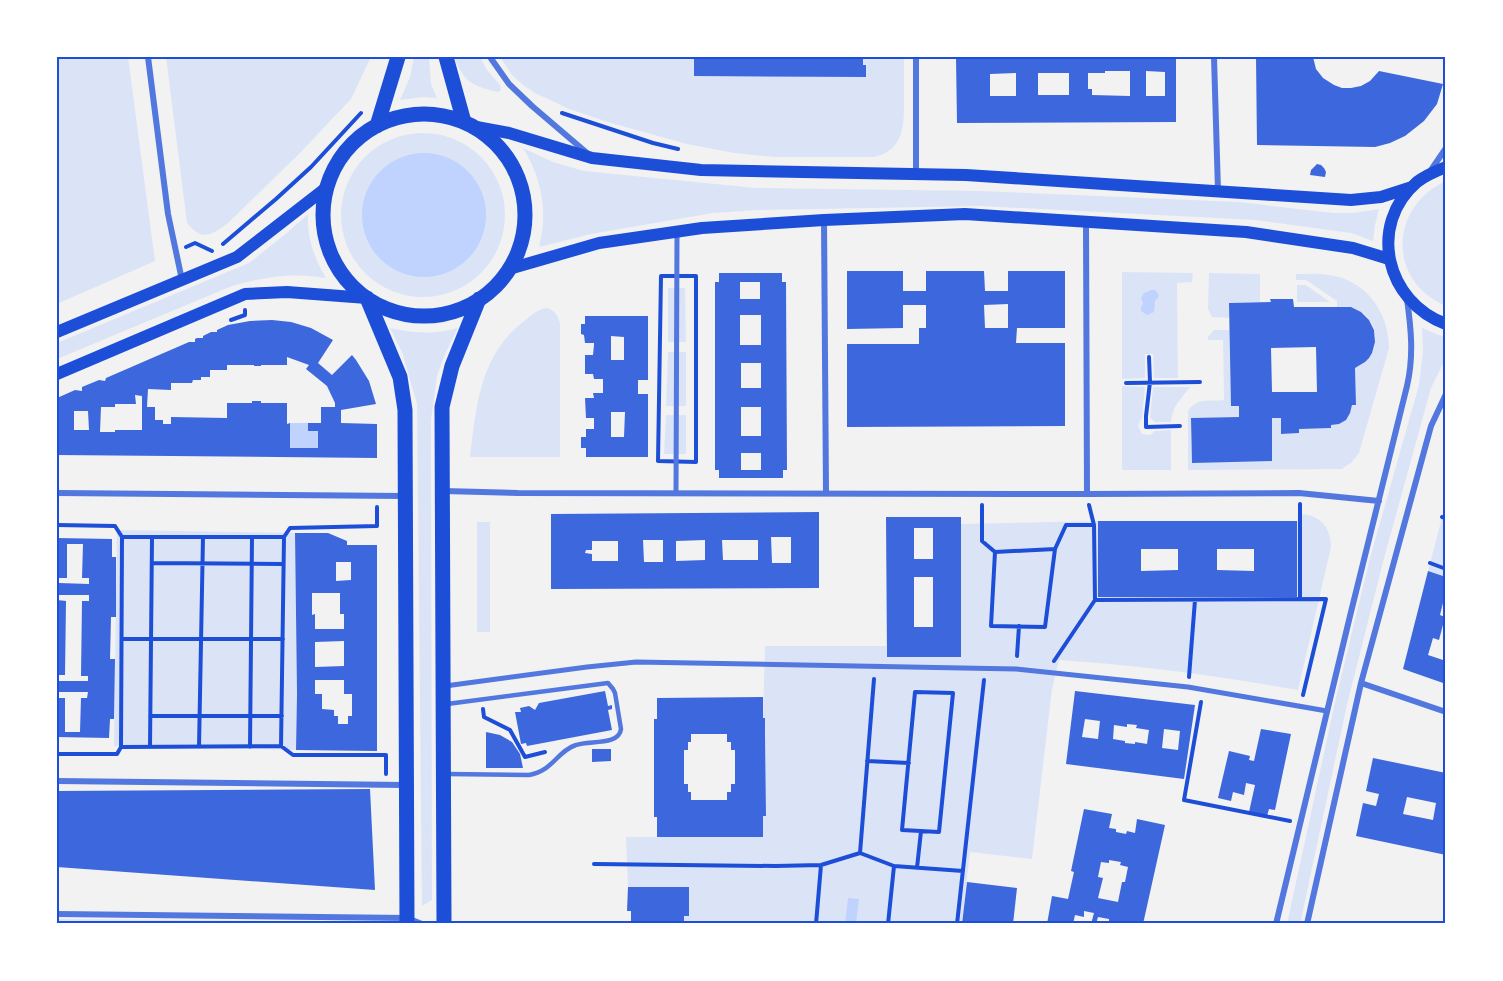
<svg xmlns="http://www.w3.org/2000/svg" width="1503" height="981" viewBox="0 0 1503 981" font-family="Barlow,sans-serif">
	<style>
		.green { fill: #dbe4f7 }
		.water { fill: #bfd3fe }
		.building { fill: #3d67dc; fill-rule: evenodd }
		.lines { fill: none; stroke-linecap: round; stroke-linejoin: round }
		.path { stroke: #1d4ed8; stroke-width: 4 }
		.service { stroke: #5277de; stroke-width: 4.5 }
		.pedestrian { stroke: #5277de; stroke-width: 5 }
		.minor { stroke: #5277de; stroke-width: 6 }
		.secondary { stroke: #1d4ed8; stroke-width: 12 }
		.primary { stroke: #1d4ed8; stroke-width: 15 }
		.neatline { fill: none; stroke: #1d4ed8; stroke-width: 2 }
	</style>
	<rect width="100%" height="100%" fill="#f2f2f2"/>
	<!-- green -->
	<path class="green" d="M57,57H128L155,261L57,304Z
		M166,57H371L351,99L299,154L227,224C210,236 202,241 187,223Z
		M414,57H429L431,84L437,98L422,97L400,100L410,77Z
		M454,57H480L487,70L500,85L501,90L498,92C472,86 464,82 454,57Z
		M500,57H904C904,70 904,83 904,95C904,122 906,150 874,157H774L734,153L687,144L611,123L569,109L535,93L523,85L512,75Z
		M341 215a82 82 0 1 1 164 0a82 82 0 1 1-164 0Z
		M523,148L553,162L584,171L756,188L981,191L1239,202L1333,213H1354L1379,209L1375,225L1373,241L1351,233L1255,220L981,206L759,210L713,213L591,234L539,247C548,212 542,179 523,148Z
		M1446,181V306C1387,281 1389,207 1446,181Z
		M308,214C307,238 314,258 326,278C292,272 264,277 232,286L57,359V343L249,263L288,232Z
		M1122,272L1193,273L1192,282L1177,283L1178,378H1154L1153,354H1145V378L1122,379Z
		M1209,273L1260,274V302L1230,303V318L1212,317L1208,309Z
		M1296,274C1307,274 1318,273 1329,275C1366,280 1389,312 1389,348L1359,453L1352,462L1342,469L1188,470V411C1197,397 1209,402 1224,400L1223,340H1208V337L1214,330H1230L1231,405L1239,406V417L1191,418L1192,462L1272,461V418H1281L1282,434L1299,433V429L1331,428V425C1343,424 1350,417 1352,405H1356L1355,368C1381,356 1383,320 1355,309C1349,306 1343,307 1337,307V301L1306,280H1296Z
		M1297,285H1306L1330,302H1297Z
		M668,288H685L686,342H668Z
		M547,308C554,310 558,315 560,323V457H470C476,407 480,355 523,322C530,316 538,309 547,308Z
		M390,328C413,333 435,335 458,328L445,354L437,376L431,420L432,900L422,906L417,404L402,352Z
		M1422,328L1446,338V358L1431,388L1383,562L1347,705L1300,924H1287L1335,702L1370,558L1419,385L1423,351Z
		M668,352H686V406H666Z
		M1122,386L1145,387L1142,418L1140,421L1138,426L1142,434L1150,435L1155,431L1171,430V470H1122Z
		M1153,387H1190C1181,399 1172,406 1171,422H1155L1150,418Z
		M666,415H686V454H664Z
		M1444,510L1446,511V577L1428,571Z
		M1304,514C1322,517 1331,529 1331,547L1298,690C1219,676 1139,665 1059,660L1052,689L1032,859L970,852L962,924H684V916H689V887H628L626,837H763V816H766L765,719L763,718L765,646H886L887,657H961V524L1098,521V597H1296L1297,521Z
		M477,522H490V632H477Z
		M117,530L295,533L297,694L296,750L114,746Z
		M57,919L289,921L292,924H57Z"/>
	<!-- water -->
	<path class="water" d="M362 215a62 62 0 1 1 124 0a62 62 0 1 1-124 0Z
		M1151,290H1155L1159,295L1158,298L1155,301L1154,312L1147,315L1141,311V308L1143,303L1141,298L1144,293Z
		M290,423H308V431H318V448H290Z
		M848,898L859,899L856,924H845Z"/>
	<!-- building -->
	<path class="building" d="M694,57H863V65H866V77L694,76Z
		M956,57H1176V122L957,123ZM1105,71H1130V96L1092,95V89H1088V73H1105ZM1146,71L1165,72V96H1146ZM1016,73V96H990V74ZM1038,73H1069V95H1038Z
		M1256,57H1313L1316,69L1323,78L1334,85L1342,88H1351L1361,86L1370,81L1379,71L1443,84L1437,104L1424,121L1405,136L1390,143L1375,147L1257,145Z
		M1317,164L1321,165L1324,168L1326,172L1325,177L1310,175L1311,170Z
		M847,271H903V291H926V271H984L985,291H1008V271H1065V328H1017L1016,343H1065V426L847,427V344H919V328H926V305H903V328L847,329ZM1008,304V328H985L984,305Z
		M719,273H782V282H786L787,470H783V478H719V470H715V282H719ZM740,282H760V299H740ZM740,315H761V345H740ZM741,363H761V388H741ZM741,407H761V436H741ZM741,453H761V470H741Z
		M1270,299H1293L1294,307H1351L1361,312L1369,320L1374,330L1375,342L1372,353L1369,358L1365,362L1355,368L1356,405H1352L1350,413L1346,420L1339,424L1331,425V428L1299,429V433L1281,434V418H1272V461L1192,463L1191,418L1239,417V406H1231L1229,303L1271,302ZM1316,347L1317,392H1272L1271,348Z
		M585,316H648V380H638V394H648V457H586V448H581V437H586V429H594V418H586L585,398H594L593,393H603V379H594L593,374H585V355H593L594,345V343H585L584,335L581,334V324H585ZM611,336L624,337V360H611ZM611,412H625L624,437H611Z
		M272,320L291,322L311,328L333,340L318,363L332,375L352,355L356,360L369,381L376,404L341,410V423L377,424V458L57,455V398L75,390L82,391V387L99,380L105,381L106,378L189,342H195V339L197,338H203V336L211,332H217V330L228,325L250,321ZM287,357L309,365L306,369L327,386L335,403V407H321V423H308V431H318V448H290V423L287,424V403H261V401H252V403H227V418L171,417V424H163V420H155V407H147L148,389L171,390V383H192L193,380H201V377H210V370H227V365H254V366H261V365H287ZM135,395L142,396V430H115V432H100L101,407H115V404H136ZM74,411H88L89,430H74Z
		M819,512V588L551,589V514ZM771,537H791V563H772ZM643,540H663V562H644ZM705,540V560L676,561V541ZM722,540H758V560H723ZM592,541H618V561H592V554L585,553L586,550H592Z
		M886,517H961V657H887ZM914,528H933V559H914ZM914,577H933V627H914Z
		M1098,521H1297V597H1098ZM1141,549H1178V570L1141,571ZM1217,549H1254V571L1217,570Z
		M295,533H328L347,541V545H377V751L296,750L297,694ZM336,562H351V580L336,581ZM312,593H340V614H344V629H315V614L312,615ZM344,641V666L315,667V642ZM315,680H344V694H352V716H348V724H338V716H334V710L322,709V694H315Z
		M57,538L112,539V557H116V617H111L110,659H115L114,719H110L109,738L57,737V698H65V732H80L81,698H87L88,692H57V681H88V676H81L82,601H89V595H57ZM67,544H83L82,578H89V584L59,583V578H67Z
		M1428,571L1446,577V604L1443,603L1440,615L1445,617L1439,640L1433,638L1428,655L1446,661V684L1403,669Z
		M57,600L66,601L65,675H57Z
		M605,691L608,706L612,705V709L608,710L612,730L527,746L526,743L521,744L515,712H521L520,708L529,706L535,710L539,703Z
		M1075,691L1195,705L1184,779L1066,764ZM1085,719L1100,721L1098,739L1082,737ZM1127,724L1137,725L1136,728L1149,730L1147,744L1135,742V744L1125,743V741L1113,739L1114,725L1127,727ZM1164,729L1180,731L1178,750L1162,748Z
		M763,697V718H765V734L766,816H763V837H657V817H654V719H657V698ZM691,734H727V742H731V750H735V784H731V792H727V800H691V792H688V784H684V750H688V742H691Z
		M1261,729L1291,734L1275,810L1269,809L1267,816L1249,812L1255,785L1246,783L1244,795L1233,792L1231,801L1218,798L1229,751L1250,756L1249,760L1254,761Z
		M486,732L500,735L512,742L520,754L523,768H486Z
		M592,749H611V761L592,762Z
		M1373,758L1446,773V855L1356,836L1363,803L1376,806L1379,794L1366,791ZM1407,797L1436,803L1433,820L1403,814Z
		M370,789L375,890L57,867V791Z
		M1084,809L1112,814L1109,828L1116,829V832L1126,834L1127,831L1135,833L1137,819L1165,825L1143,924H1111L1109,923V919L1098,917L1096,924H1091L1094,913L1084,911V917L1075,915L1073,924H1047L1052,896L1068,899L1074,872L1071,871ZM1109,860L1121,862L1120,865L1128,867L1125,882H1122L1118,902L1098,898L1103,878L1098,877L1101,862L1109,863Z
		M967,882L1017,888L1013,924H962Z
		M628,887H689V916H684V924H631V911H627Z"/>
	<g class="lines">
		<!-- path -->
		<path class="path" d="M562,113L653,143L678,149
			M223,244L276,199L311,167L361,113
			M186,247L195,243L212,251
			M661,276H696V462L658,461Z
			M231,320L245,315V310
			M1149,357L1150,382L1146,416V427L1180,426
			M1126,383L1200,382
			M1300,504V599
			M982,505V541L995,552
			M1442,517L1446,518
			M57,525L115,526L122,537L121,747L117,754H57
			M122,537H284
			M1055,549L1045,627L991,626L995,552Z
			M1055,549L1066,525H1094
			M152,563L283,564
			M1430,563L1446,569
			M1095,600L1326,599L1303,695
			M122,639H283
			M1017,656L1019,626
			M1054,661L1095,600L1094,525L1089,505
			M1189,677L1195,600
			M915,692L953,693L939,832L902,830Z
			M1201,702L1184,800L1290,821
			M483,709L484,717L510,730L525,757L545,752
			M150,716H282
			M281,746L284,537L290,528L377,526V507
			M121,747L281,746L293,755H386V774
			M150,747L152,537
			M199,747L203,537
			M250,747L252,537
			M867,761L909,763
			M860,853L874,679
			M594,864L775,866L821,865L860,853L894,866L963,871
			M917,868L921,831
			M816,924L821,865
			M888,924L894,866
			M957,924L984,680"/>
		<!-- service -->
		<path class="service" d="M446,774L529,775C553,771 557,751 576,745C589,740 619,746 621,729L615,693L613,689L608,683L447,704"/>
		<!-- pedestrian -->
		<path class="pedestrian" d="M676,492L677,233
			M445,686L587,667L636,662L1016,669L1188,687L1327,711"/>
		<!-- minor -->
		<path class="minor" d="M148,57L168,214L182,280
			M490,57L509,84L532,106L587,153
			M916,57V174
			M1214,57L1218,191
			M1431,170L1446,148
			M824,220L826,492
			M1086,222L1087,494
			M444,491L518,493L1087,494L1299,493L1379,501
			M57,493L404,496
			M1361,683L1446,712
			M57,781L404,785
			M57,914L407,918L422,924
			M1276,924L1350,616L1407,386C1414,356 1411,328 1407,299
			M1307,924L1361,683L1431,426L1446,394"/>
		<!-- secondary -->
		<path class="secondary" d="M471,126L509,133L592,158L701,170L966,175L1351,200L1381,197L1412,187
			M1446,167C1436,171 1426,175 1417,182C1367,225 1386,302 1446,324
			M509,269L599,243L702,228L824,220L965,214L1246,232L1353,248L1389,259
			M57,332L237,257L326,188
			M57,374L245,294L287,292L367,298"/>
		<!-- primary -->
		<path class="primary" d="M446,57L464,122
			M323 215a101 101 0 1 1 202 0a101 101 0 1 1-202 0Z
			M377,126L398,57
			M367,298L400,377L405,410L407,924
			M444,924L442,407L452,366L479,299"/>
	</g>
	<!-- border -->
	<rect width="1503" height="981" fill="none" stroke="#ffffff" stroke-width="117"/>
	<rect x="58" y="58" width="1386" height="864" class="neatline"/>
</svg>
